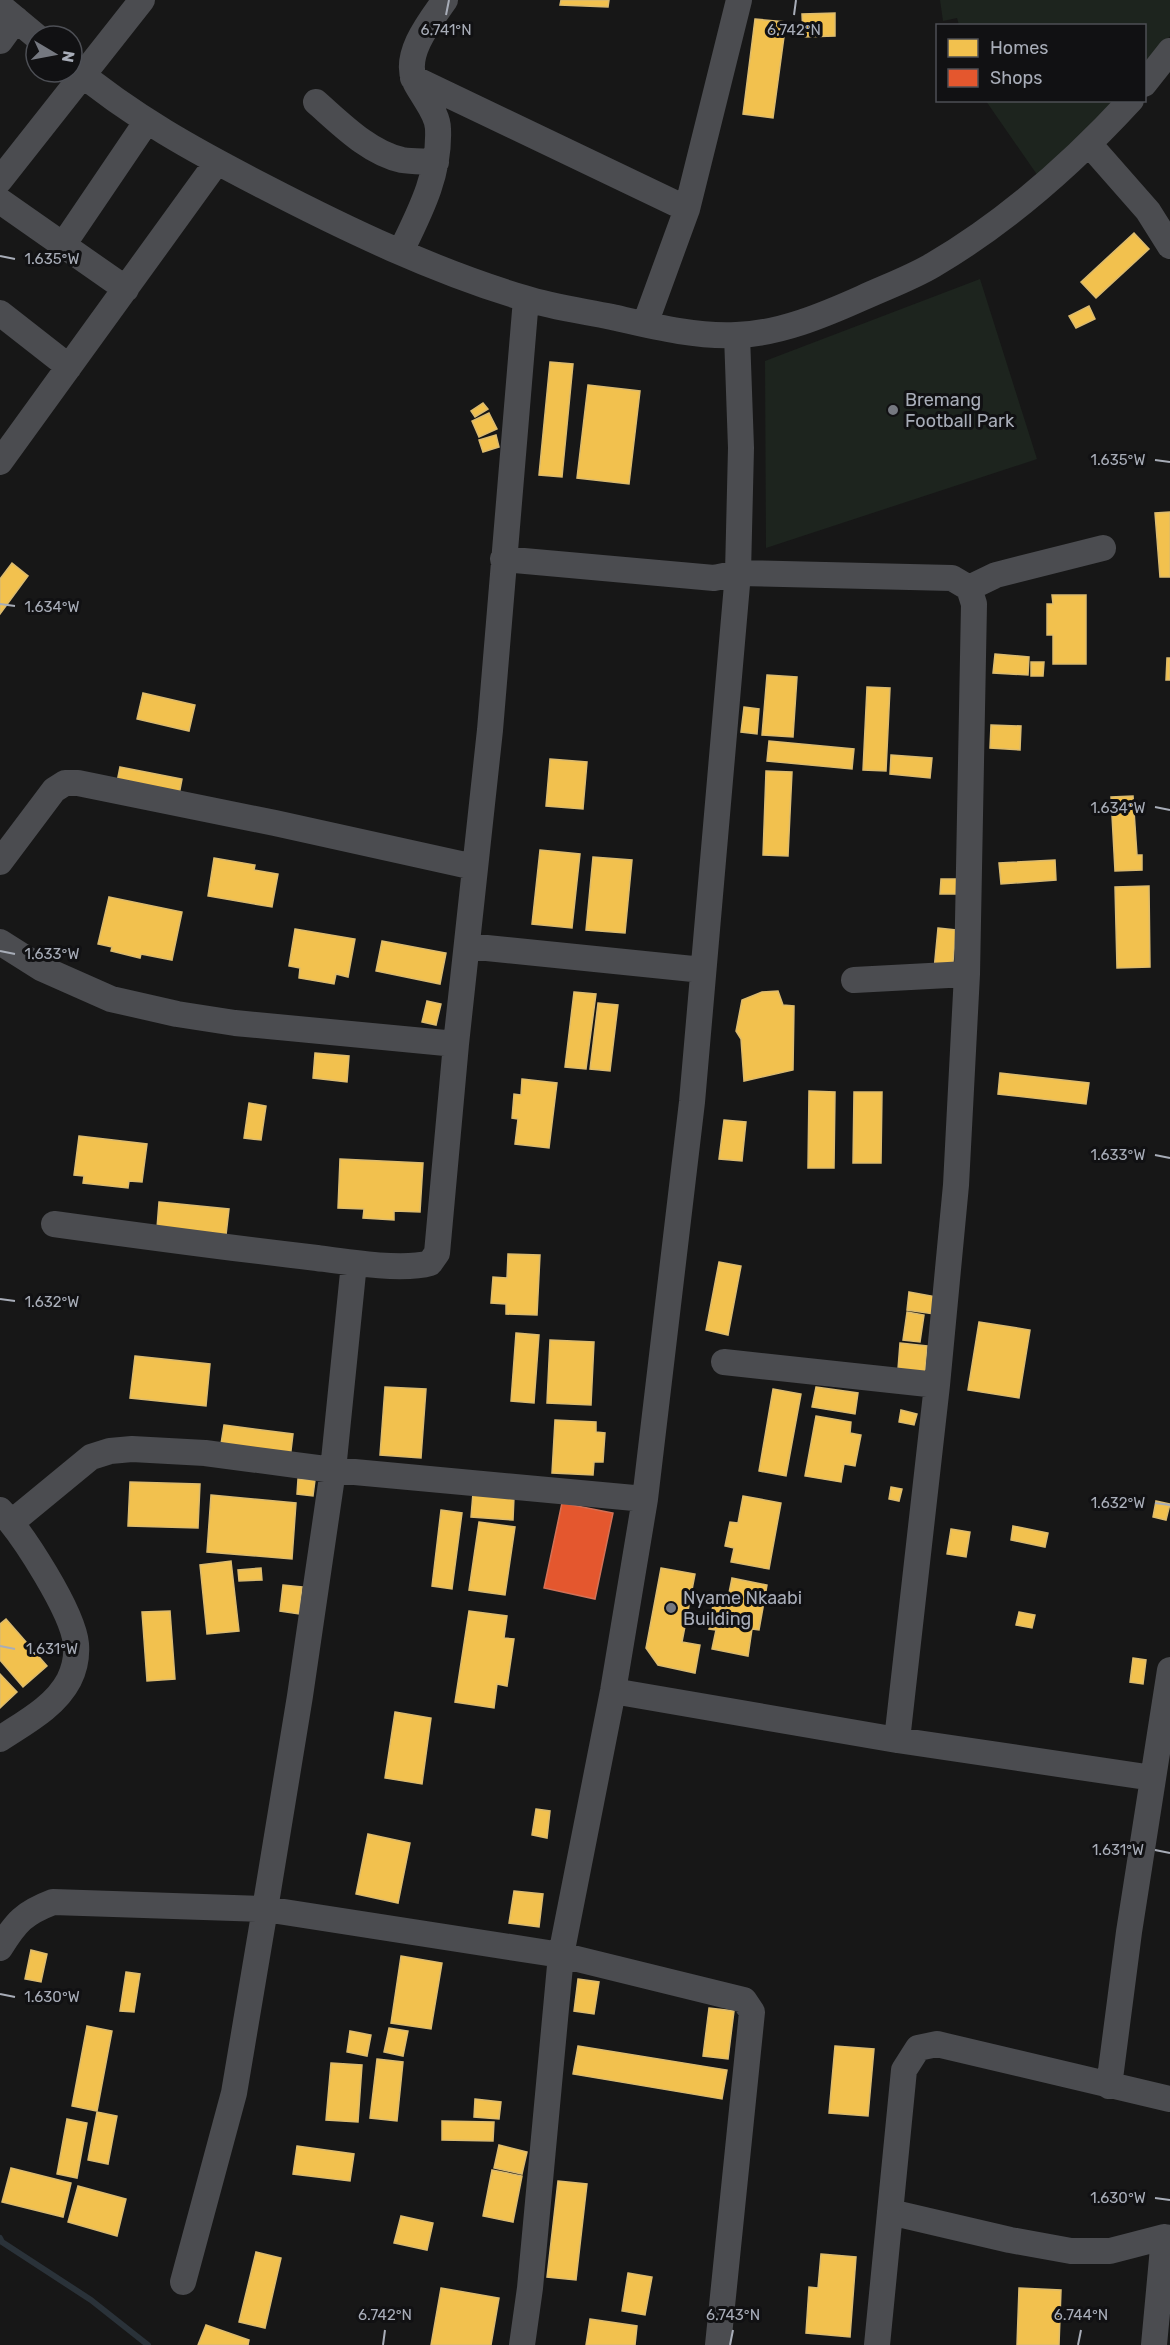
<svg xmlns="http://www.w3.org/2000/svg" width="1170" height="2345" viewBox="0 0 1170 2345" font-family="Rubik,sans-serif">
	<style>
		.green { fill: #1d241e }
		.homes { fill: #f2c14e; stroke: #dcbb6e; stroke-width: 1.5 }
		.shops { fill: #e4572e; stroke: #d27157; stroke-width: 1.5 }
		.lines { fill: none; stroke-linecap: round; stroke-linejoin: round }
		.stream { stroke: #2a3239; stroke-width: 6 }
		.minor { stroke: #4b4c50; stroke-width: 26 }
		.ticks { fill: none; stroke: #a8adb8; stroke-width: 2 }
		.poi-dot { fill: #757880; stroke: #111113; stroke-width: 2 }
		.labels { text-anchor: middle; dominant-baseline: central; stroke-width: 6; stroke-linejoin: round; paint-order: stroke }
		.poi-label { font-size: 18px; fill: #a8adb8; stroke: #111113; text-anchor: start }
		.ticks-label { font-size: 15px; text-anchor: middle; fill: #a8adb8; stroke: #111113; stroke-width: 6; stroke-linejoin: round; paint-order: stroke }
	</style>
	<rect width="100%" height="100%" fill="#171717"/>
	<!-- green -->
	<path class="green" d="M940,0H1170V36L1145,69L1144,26L959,25L957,18L943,21Z
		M986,101H1114L1038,176Z
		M980,279L1037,459L766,548L765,361Z"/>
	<!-- homes -->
	<path class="homes" d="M561,0H609L608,7L560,5Z
		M835,13V36L803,37L802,14Z
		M755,19L786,22L773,118L743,114Z
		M1134,233L1149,249L1096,298L1081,282Z
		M1089,306L1095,319L1076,328L1069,316Z
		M550,362L573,364L562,477L539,475Z
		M588,385L640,391L629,484L577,478Z
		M483,403L488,409L475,417L471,411Z
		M489,413L497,429L479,437L472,421Z
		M496,435L499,447L483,452L479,440Z
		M1170,512V577H1160L1155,513Z
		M12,563L28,576L0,614V579Z
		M1052,595H1086V664H1053V635H1047V604H1053Z
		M995,654L1029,657L1028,675L993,673Z
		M1167,658H1170V680H1166Z
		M1031,662H1044L1043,676H1031Z
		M767,675L797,677L793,737L762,735Z
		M867,687L890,688L886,771L863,770Z
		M143,693L195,705L189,731L137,719Z
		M744,707L759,709L757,734L741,732Z
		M991,725L1021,726L1020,750L990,748Z
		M769,741L854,749L852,769L767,761Z
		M891,755L932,758L930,778L890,774Z
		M550,759L587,762L583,809L546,806Z
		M120,767L182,779L178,800L116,787Z
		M766,771L792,772L788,856L763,855Z
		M1133,796L1137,855H1142V870L1115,871L1111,797Z
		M540,850L580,854L572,928L532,924Z
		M593,857L632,860L625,933L586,930Z
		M214,858L255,865L254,870L278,874L272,907L208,896Z
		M1055,860L1056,880L1001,884L999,863Z
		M941,879H957L956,894H940Z
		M1149,886L1150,967L1117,968L1115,887Z
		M109,897L182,912L172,960L141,954L140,958L111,951L112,947L98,944Z
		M938,928L956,930L952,972L934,970Z
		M295,929L355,939L348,977L336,974L334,984L299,978L300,968L289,966Z
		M382,941L446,953L440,984L376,971Z
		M778,991L783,1005L794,1006L793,1070L744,1081L741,1039L736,1031L742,1000L762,992Z
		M574,992L596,994L586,1069L565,1067Z
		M427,1001L441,1004L436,1025L422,1022Z
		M598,1003L618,1005L610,1071L590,1069Z
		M315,1053L349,1056L347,1082L313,1078Z
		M1000,1073L1089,1083L1086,1104L998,1094Z
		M522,1079L557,1083L549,1148L515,1144L518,1119L512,1118L514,1094L521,1095Z
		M809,1091L835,1092L834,1168H808Z
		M854,1092H882L881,1163H853Z
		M249,1103L266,1106L261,1140L244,1138Z
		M724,1120L746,1122L742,1161L719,1159Z
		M79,1136L147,1144L142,1182L129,1181L128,1188L83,1183L84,1176L74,1175Z
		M340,1159L423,1163L420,1212L394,1211V1220L363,1218L364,1209L338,1208Z
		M159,1202L229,1209L226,1235L157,1228Z
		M508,1254L540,1255L537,1315L506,1314V1304L491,1303L493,1277L507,1278Z
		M719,1262L741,1266L728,1335L706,1330Z
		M909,1292L937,1297L934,1314L907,1310Z
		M907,1312L924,1315L920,1342L903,1340Z
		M979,1322L1030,1330L1019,1398L968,1390Z
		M516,1333L539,1335L534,1403L511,1401Z
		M550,1340L594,1342L591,1405L547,1403Z
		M900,1343L927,1346L925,1372L898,1369Z
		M135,1356L210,1364L206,1406L130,1398Z
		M385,1387L426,1389L421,1458L380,1455Z
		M816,1387L858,1393L855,1414L812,1407Z
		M773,1389L801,1394L786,1476L759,1471Z
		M901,1410L917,1414L914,1425L899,1422Z
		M816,1416L851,1422L850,1433L861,1435L855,1466L844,1464L841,1482L805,1476Z
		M555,1420L596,1422V1432L605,1433L603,1462H594L593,1475L552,1473Z
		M224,1425L293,1434L290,1459L220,1450Z
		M298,1479L315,1480L313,1496L297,1494Z
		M130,1482L200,1484L198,1528L128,1526Z
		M891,1487L902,1489L899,1501L889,1499Z
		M473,1493L514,1497L513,1520L471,1517Z
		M211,1495L296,1503L292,1559L207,1552Z
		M743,1496L781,1503L769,1569L731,1562L734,1548L725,1546L730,1522L738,1523Z
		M1156,1501L1170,1504L1166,1520L1153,1517Z
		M441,1510L462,1513L452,1589L432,1586Z
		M479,1522L515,1527L505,1595L469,1590Z
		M1013,1526L1048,1533L1045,1547L1011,1540Z
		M951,1529L970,1532L966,1557L947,1554Z
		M231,1561L239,1631L207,1634L200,1565Z
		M261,1568L262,1580L239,1581L238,1570Z
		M661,1568L695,1574L682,1642L700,1645L695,1673L658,1665L646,1648Z
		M732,1578L767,1585L759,1630L752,1629L748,1656L712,1649L716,1630L709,1629L713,1605L726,1608Z
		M283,1585L302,1587L299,1614L280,1611Z
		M170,1611L175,1679L147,1681L142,1612Z
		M469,1611L507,1616L504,1638L514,1639L507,1686L497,1684L494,1708L455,1702Z
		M1019,1612L1035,1615L1032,1628L1016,1625Z
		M6,1619L47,1666L23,1687L0,1660V1624Z
		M1133,1658L1146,1660L1143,1684L1130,1682Z
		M0,1674L17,1692L0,1708Z
		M395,1712L431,1718L422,1784L385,1778Z
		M536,1809L550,1811L547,1838L532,1835Z
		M368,1834L410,1843L398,1903L356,1894Z
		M514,1891L543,1894L539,1927L509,1923Z
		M31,1950L47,1954L41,1982L25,1979Z
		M401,1956L442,1963L431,2029L391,2023Z
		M126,1972L140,1974L134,2012L120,2011Z
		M578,1979L599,1982L594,2014L574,2011Z
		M709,2008L734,2011L728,2059L703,2056Z
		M87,2026L112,2031L97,2111L72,2106Z
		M389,2028L408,2031L403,2056L384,2052Z
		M350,2031L371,2035L367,2056L347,2052Z
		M578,2046L727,2070L722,2099L573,2074Z
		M835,2046L874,2049L868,2116L829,2113Z
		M377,2059L403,2062L397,2121L370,2118Z
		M331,2063L362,2065L358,2122L326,2120Z
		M475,2099L501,2102L499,2119L474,2117Z
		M97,2112L117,2116L108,2164L88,2160Z
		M67,2119L87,2123L77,2178L57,2174Z
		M442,2121L494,2122L493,2141L442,2140Z
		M499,2145L527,2152L522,2174L494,2168Z
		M297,2146L354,2154L350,2181L293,2174Z
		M11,2168L71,2183L63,2217L2,2202Z
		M492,2170L522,2176L513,2222L483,2216Z
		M558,2181L587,2184L576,2280L547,2277Z
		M78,2186L126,2199L117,2236L68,2222Z
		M401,2216L433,2223L427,2250L394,2243Z
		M256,2252L281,2258L265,2328L239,2322Z
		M821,2254L856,2257L850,2337L806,2333L809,2287L818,2288Z
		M628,2273L652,2277L645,2315L622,2311Z
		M441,2288L499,2298L491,2345H431Z
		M1019,2288L1061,2290L1059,2345H1017Z
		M590,2319L637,2326L635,2345H586Z
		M206,2325L249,2340L248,2345H198Z"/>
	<!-- shops -->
	<path class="shops" d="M562,1503L613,1513L595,1599L544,1588Z"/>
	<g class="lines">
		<!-- stream -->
		<path class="stream" d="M0,2238L2,2242L91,2300L148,2345"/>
		<!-- minor -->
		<path class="minor" d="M0,6L36,36
			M0,41L16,19
			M72,66C131,116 197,152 265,187C348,230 434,271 524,298C552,307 583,311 612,317C652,326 695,337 736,335C779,334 824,315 862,298C886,287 911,278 933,265C1008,221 1072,164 1131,100
			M413,78L687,209
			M1144,84L1170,51
			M316,102C340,123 369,153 402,160C413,162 425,161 436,162
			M1090,145L1148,211L1170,246
			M0,180L142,0
			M0,201L126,289
			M63,245L147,121
			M401,251C420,212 440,174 438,129C438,117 429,105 423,95C420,90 416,85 414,79C404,53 431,20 445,0
			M0,313L69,367
			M645,324L687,209L739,0
			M0,462L217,162
			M503,559L714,578L738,573L952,578L969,588L974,604L967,974L956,1185L937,1385L897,1740
			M969,588L996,575L1103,548
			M0,862L54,790L65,783H78L275,823L474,867
			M0,942L41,968L111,999L177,1014L235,1023L456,1044
			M467,946L703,970
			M854,980L967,974
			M54,1224C141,1236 229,1248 317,1258C346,1262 403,1271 430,1263L437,1253L456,1044L490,730L526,299
			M724,1362L937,1385
			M0,1510C23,1534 73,1612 76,1644C77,1656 74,1670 69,1680C55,1707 24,1723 0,1739
			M12,1522L91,1457L110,1451L132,1449L205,1453L333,1470L645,1499
			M613,1691L897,1740L1153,1778
			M0,1948C16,1922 24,1913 53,1902L265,1909L561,1955L744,2000L752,2012L718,2345
			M1109,2086L1129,1932L1170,1670
			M890,2212L1010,2240L1071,2251H1110L1164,2237L1170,2238
			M183,2282L234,2093L265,1909L300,1696L333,1470L354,1263
			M522,2345L530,2288L561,1955L613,1691L645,1499L692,1102L738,573L741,448L737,335
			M877,2345L904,2070L918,2048L937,2044L1170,2099
			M1154,2345L1164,2237"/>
	</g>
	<!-- ticks -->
	<path class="ticks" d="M446,15L449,0M794,15L796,0M0,256L15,259M1155,460L1170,462M0,604L15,606M1155,807L1170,810M0,951L15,954M1155,1155L1170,1158M0,1299L15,1301M1155,1503L1170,1505M0,1646L15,1649M1155,1850L1170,1853M0,1994L15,1997M1155,2198L1170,2200M383,2345L385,2330M730,2345L733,2330M1078,2345L1081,2330"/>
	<!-- markers -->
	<g class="poi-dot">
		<circle cx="893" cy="410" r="6"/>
		<circle cx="671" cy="1608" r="6"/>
	</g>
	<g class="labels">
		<!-- poi labels -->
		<g class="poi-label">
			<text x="905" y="400">Bremang<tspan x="905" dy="21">Football Park</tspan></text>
			<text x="683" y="1598">Nyame Nkaabi<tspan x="683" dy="21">Building</tspan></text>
		</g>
	</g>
	<g class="ticks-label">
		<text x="446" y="35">6.741°N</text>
		<text x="794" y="35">6.742°N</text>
		<text x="52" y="264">1.635°W</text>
		<text x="1118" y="465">1.635°W</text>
		<text x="52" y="612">1.634°W</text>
		<text x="1118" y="813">1.634°W</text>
		<text x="52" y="959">1.633°W</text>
		<text x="1118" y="1160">1.633°W</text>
		<text x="52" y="1307">1.632°W</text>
		<text x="1118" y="1508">1.632°W</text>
		<text x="52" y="1654">1.631°W</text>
		<text x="1118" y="1855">1.631°W</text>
		<text x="52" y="2002">1.630°W</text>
		<text x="1118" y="2203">1.630°W</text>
		<text x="385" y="2320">6.742°N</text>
		<text x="733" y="2320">6.743°N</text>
		<text x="1081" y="2320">6.744°N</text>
	</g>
	<!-- legend -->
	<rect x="936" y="24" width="210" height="78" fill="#111113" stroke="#4d4f55" stroke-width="1.5"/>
	<rect x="948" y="39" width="30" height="18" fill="#f2c14e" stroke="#4d4f55" stroke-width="1.5"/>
	<text x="990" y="54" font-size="18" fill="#a8adb8">Homes</text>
	<rect x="948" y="69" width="30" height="18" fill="#e4572e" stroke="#4d4f55" stroke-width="1.5"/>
	<text x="990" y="84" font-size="18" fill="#a8adb8">Shops</text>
	<!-- north arrow -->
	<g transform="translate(54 54) rotate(100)"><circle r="28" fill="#111113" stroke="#4d4f55" stroke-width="1.5"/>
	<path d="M0-4.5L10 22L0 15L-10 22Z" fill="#757880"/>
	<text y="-9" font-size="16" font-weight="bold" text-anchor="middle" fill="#a8adb8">N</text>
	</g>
</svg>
